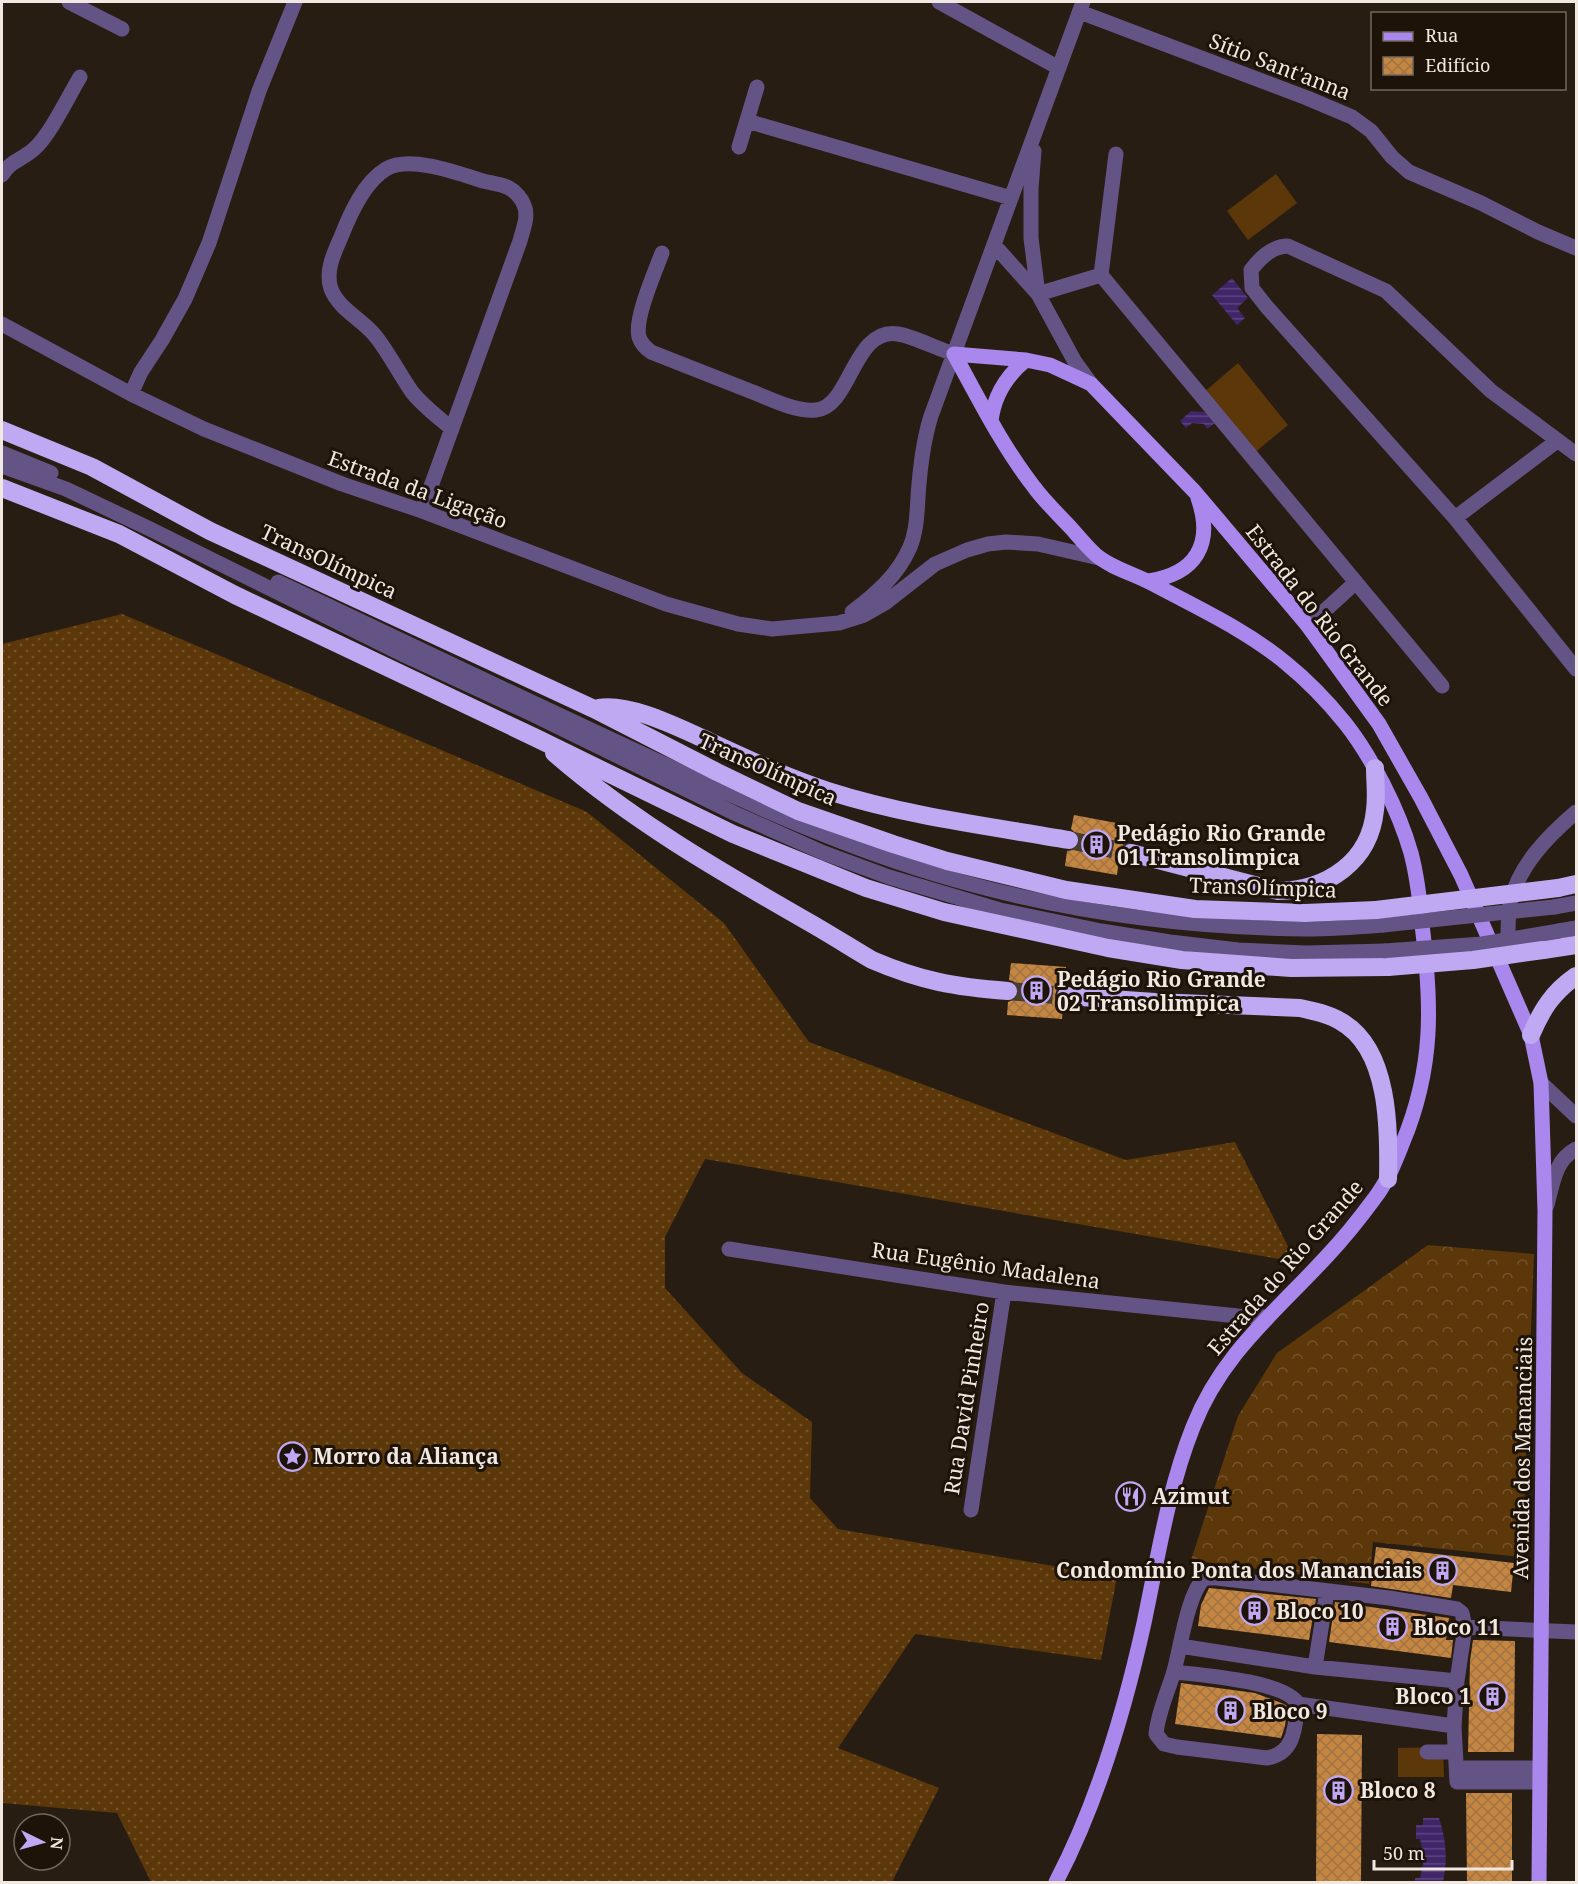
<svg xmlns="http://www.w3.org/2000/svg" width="1578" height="1884" viewBox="0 0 1578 1884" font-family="'Noto Serif',serif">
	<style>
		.grass { fill: url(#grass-dots) }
		.forest { fill: url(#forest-crowns) }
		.pitch { fill: #5c3709 }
		.water { fill: url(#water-rules) }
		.building { fill: url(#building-cross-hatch) }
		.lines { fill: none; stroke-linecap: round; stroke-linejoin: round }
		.highway-tunnel { stroke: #463b31; stroke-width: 18; stroke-dasharray: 18 9; stroke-linecap: butt }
		.minor { stroke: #645485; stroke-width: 15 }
		.major { stroke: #aa87ed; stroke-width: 15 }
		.highway { stroke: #bfa9f2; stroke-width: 18 }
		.minor-bridge { stroke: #645485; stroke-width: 15 }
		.highway-bridge { stroke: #bfa9f2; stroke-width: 18 }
		.labels { text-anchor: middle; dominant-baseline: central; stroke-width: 6; stroke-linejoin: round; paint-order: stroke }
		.street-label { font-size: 21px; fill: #f0e8e1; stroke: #1e1309 }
		.poi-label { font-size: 21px; font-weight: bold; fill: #f0e8e1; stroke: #1e1309; text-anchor: start }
	</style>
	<defs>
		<pattern id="grass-dots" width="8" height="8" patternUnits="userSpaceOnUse" patternTransform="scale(1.5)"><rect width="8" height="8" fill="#5c3709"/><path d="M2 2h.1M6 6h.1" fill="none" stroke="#74542d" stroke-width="1.8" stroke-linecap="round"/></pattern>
		<pattern id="forest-crowns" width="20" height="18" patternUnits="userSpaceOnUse" patternTransform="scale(1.5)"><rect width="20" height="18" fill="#5c3709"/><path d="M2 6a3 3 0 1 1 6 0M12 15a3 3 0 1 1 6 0" fill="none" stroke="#74542d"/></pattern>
		<pattern id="water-rules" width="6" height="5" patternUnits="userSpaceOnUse" patternTransform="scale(1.5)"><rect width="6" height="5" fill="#402569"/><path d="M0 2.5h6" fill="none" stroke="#5c457e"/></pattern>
		<pattern id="building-cross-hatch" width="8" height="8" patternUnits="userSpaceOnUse" patternTransform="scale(1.5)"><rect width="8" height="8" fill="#c58642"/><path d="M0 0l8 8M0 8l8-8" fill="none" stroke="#a07343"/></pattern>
	</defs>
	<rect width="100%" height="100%" fill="#281d12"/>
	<!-- grass -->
	<path class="grass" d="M122,614L587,812L724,923L809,1042L1126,1160L1235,1142L1296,1262L705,1159L665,1237V1288L742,1373L812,1422L810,1498L838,1529L1117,1577L1101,1660L915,1634L838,1748L939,1788L892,1882H151L117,1813L2,1803V644Z"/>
	<!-- forest -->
	<path class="forest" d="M1428,1245L1534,1254L1522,1557L1373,1542L1369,1584L1191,1560L1238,1416L1277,1353Z"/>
	<!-- pitch -->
	<path class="pitch" d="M1276,174L1297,203L1248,240L1227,211Z
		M1238,363L1288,425L1253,454L1203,393Z
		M1443,1747L1444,1777H1398V1748Z"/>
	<!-- water -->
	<path class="water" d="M1232,278L1248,298L1237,308L1245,318L1237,325L1212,295Z
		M1191,411L1205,412L1215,423L1207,429L1204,424L1192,423L1186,428L1180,421Z
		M1423,1818H1439C1446,1839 1448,1860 1443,1882H1415V1878H1420L1424,1859L1420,1839H1416V1825H1423Z"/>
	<!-- building -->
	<path class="building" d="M1074,815L1127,825L1123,845L1120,851L1117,875L1065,866L1067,851L1073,850L1080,842L1079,836L1071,829Z
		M1011,963L1066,967L1065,985L1057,989L1055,995L1056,1001L1063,1006L1062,1019L1007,1015L1008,1002L1017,998L1019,991L1015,982L1009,980Z
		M1376,1547L1514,1563L1511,1592L1453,1585L1451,1598L1371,1586Z
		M1209,1588L1316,1599L1309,1640L1198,1626L1201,1605Z
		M1335,1602L1449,1618L1446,1640H1453L1451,1658L1329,1642Z
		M1473,1640L1515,1641L1514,1752H1468L1470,1661Z
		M1181,1683L1255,1693L1284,1704L1287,1706L1285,1726L1281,1738L1175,1724Z
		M1317,1734L1362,1735L1361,1882H1316Z
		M1466,1793H1512V1882H1467Z"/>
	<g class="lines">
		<!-- highway-tunnel -->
		<path class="highway-tunnel" d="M1069,840L1131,853
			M1008,991L1066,996"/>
		<!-- minor -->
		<path class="minor" d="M69,2L122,29
			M939,2L1059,68
			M1080,12L1307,98L1352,117L1371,131L1392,157L1409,172L1481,203L1538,232L1576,248
			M747,121L1011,198
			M739,147L757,87
			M1034,151L1031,189V238L1038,294L1075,362L1091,384
			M1116,154L1101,275L1442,686
			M2,175C11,160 22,160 34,149C50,135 68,97 80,77
			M995,246L1038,294
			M662,253C655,272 634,319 639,337C641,344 646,348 651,352C684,365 717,378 750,391C769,398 794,412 816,410C851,407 853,327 898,334C912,336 938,349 954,354
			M1038,294L1101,275
			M2,324L131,394L204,429L342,484L422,511L666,604L738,624L772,629L839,623L864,615L885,603L935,564L967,550L988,544L1006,542L1038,544L1099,558
			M131,394L141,372L162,340L185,299L209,243L259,91L295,2
			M2,453L51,473
			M1576,454L1491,391L1386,291L1288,246C1272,246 1260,258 1251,270L1252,288L1266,306L1455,518L1576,669
			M2,466L66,489L150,529L404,655L534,715L734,813L824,853L889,877L1000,910L1101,931L1170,942L1238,950L1307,953L1385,951
			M422,511C454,421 488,331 520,241C523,229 529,216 524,205C522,199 515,191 509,188C502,184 491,183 483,181C458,173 410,155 386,169C364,182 350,214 341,237C334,253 325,271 331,289C340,311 364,320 377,338C390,355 400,375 412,392C423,406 438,417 452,429
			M1455,518L1557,441
			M278,582C391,636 505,690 619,743C735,797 850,853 974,885C1081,914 1196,928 1307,929C1332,929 1358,927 1383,925
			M852,612C876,594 898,575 910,547C918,528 917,504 919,484C921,461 924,438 931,416L1083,2
			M1308,626L1356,582
			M1554,907L1576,903
			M1559,931L1576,928
			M1507,950C1509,936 1507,918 1510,904C1518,866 1548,836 1576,812
			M1541,1083L1576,1116
			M1547,1205C1553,1183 1555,1160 1576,1149
			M729,1249L1004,1292L1238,1316L1266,1317
			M971,1510L1004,1292
			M1465,1627L1576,1632
			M1180,1646L1315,1667L1457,1681
			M1315,1667L1327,1591
			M1174,1672C1200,1675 1286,1681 1298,1704C1295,1727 1295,1753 1267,1758L1177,1747L1164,1744L1156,1734C1158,1712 1168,1692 1174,1671C1181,1646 1187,1596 1204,1578H1217L1389,1598L1457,1609L1462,1613L1465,1627L1457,1681L1454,1726L1457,1782H1539
			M1298,1704L1454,1726
			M1427,1752H1455
			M1458,1768H1539"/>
		<!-- major -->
		<path class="major" d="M954,354C979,399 1002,446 1034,487C1045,502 1059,515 1071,528C1079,537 1087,547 1096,555C1111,568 1135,574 1153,584C1198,608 1248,631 1287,664C1308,681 1328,702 1345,723C1372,757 1399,811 1411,853C1417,876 1420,901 1422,925C1432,1004 1434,1067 1403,1142C1395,1162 1388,1181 1374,1199C1360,1218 1344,1238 1328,1255C1276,1312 1222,1353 1193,1427C1168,1490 1158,1557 1144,1623C1125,1709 1097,1804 1056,1882
			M954,354L1026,360L1050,365L1091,384L1195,492L1308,626L1379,724L1421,798L1461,875L1531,1035L1541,1083L1545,1211L1539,1882
			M991,421C994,396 1006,376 1026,360
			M1148,581C1196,574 1214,544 1198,498"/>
		<!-- highway -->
		<path class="highway" d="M2,430L92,467L210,531L594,709L717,772L798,811L893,844L947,861L1066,890L1195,909L1305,913L1376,910
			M2,488L119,534L235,595L536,738L733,834L866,888L944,912L1108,948L1182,960L1291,968L1388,967
			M599,708C629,703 675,726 702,738C743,757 785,777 828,791C906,816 988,826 1069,840
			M554,753C631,820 718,870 805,920C828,933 850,947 872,960C921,981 955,987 1008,991
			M1131,853L1278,891C1327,890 1370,862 1375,810C1377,796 1375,781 1375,768
			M1558,888L1576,884
			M1543,950L1576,945
			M1066,996L1155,1002L1300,1008C1314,1011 1328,1014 1340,1021C1390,1048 1389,1130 1388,1179
			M1531,1035C1542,1009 1553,992 1576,976"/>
		<!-- minor-bridge -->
		<path class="minor-bridge" d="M1383,925L1554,907
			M1385,951L1482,944L1559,931"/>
		<!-- highway-bridge -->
		<path class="highway-bridge" d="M1376,910L1558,888
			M1388,967L1473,960L1543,950"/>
	</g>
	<!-- icons -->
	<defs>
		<symbol id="building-ring" viewBox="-11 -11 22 22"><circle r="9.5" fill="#1e1309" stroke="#c0a8f4" stroke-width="1.5"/><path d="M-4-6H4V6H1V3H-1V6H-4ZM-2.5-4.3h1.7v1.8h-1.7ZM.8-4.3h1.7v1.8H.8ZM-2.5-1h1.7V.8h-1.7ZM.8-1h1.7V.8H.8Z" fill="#c0a8f4"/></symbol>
		<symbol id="sight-ring" viewBox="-11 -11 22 22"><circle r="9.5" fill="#1e1309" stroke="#c0a8f4" stroke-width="1.5"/><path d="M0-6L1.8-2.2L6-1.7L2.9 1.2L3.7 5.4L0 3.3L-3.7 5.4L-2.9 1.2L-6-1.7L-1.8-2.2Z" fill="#c0a8f4"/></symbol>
		<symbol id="restaurant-ring" viewBox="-11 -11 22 22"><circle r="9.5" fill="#1e1309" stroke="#c0a8f4" stroke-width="1.5"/><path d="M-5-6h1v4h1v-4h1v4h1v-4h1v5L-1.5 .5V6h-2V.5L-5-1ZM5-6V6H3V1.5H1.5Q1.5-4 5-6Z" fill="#c0a8f4"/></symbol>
	</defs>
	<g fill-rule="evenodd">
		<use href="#building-ring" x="1080" y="828" width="33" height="33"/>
		<use href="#building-ring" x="1020" y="974" width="33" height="33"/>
		<use href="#sight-ring" x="276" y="1440" width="33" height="33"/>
		<use href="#restaurant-ring" x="1114" y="1480" width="33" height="33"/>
		<use href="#building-ring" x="1426" y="1554" width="33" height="33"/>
		<use href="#building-ring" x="1238" y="1594" width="33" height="33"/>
		<use href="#building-ring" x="1376" y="1610" width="33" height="33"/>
		<use href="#building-ring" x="1476" y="1680" width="33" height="33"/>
		<use href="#building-ring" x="1214" y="1694" width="33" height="33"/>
		<use href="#building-ring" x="1322" y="1774" width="33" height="33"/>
	</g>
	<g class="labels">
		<!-- street labels -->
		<g class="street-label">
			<text transform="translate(1280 66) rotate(21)">Sítio Sant'anna</text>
			<text transform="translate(418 489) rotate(20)">Estrada da Ligação</text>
			<text transform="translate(329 561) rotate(25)">TransOlímpica</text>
			<text transform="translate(1320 615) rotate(52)">Estrada do Rio Grande</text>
			<text transform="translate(768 769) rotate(24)">TransOlímpica</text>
			<text transform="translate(1263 887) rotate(2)">TransOlímpica</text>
			<text transform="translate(986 1265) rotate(8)">Rua Eugênio Madalena</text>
			<text transform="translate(1285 1267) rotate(-49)">Estrada do Rio Grande</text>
			<text transform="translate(966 1398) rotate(-81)">Rua David Pinheiro</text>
			<text transform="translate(1522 1458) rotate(-89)">Avenida dos Mananciais</text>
		</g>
		<!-- poi labels -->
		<g class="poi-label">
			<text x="1117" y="833">Pedágio Rio Grande<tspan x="1117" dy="24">01 Transolimpica</tspan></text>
			<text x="1057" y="979">Pedágio Rio Grande<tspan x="1057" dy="24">02 Transolimpica</tspan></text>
			<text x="313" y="1456">Morro da Aliança</text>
			<text x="1152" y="1496">Azimut</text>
			<text x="1422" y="1570" text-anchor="end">Condomínio Ponta dos Mananciais</text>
			<text x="1276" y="1611">Bloco 10</text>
			<text x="1413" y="1627">Bloco 11</text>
			<text x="1471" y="1696" text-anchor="end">Bloco 1</text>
			<text x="1252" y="1711">Bloco 9</text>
			<text x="1360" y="1790">Bloco 8</text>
		</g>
	</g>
	<!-- border -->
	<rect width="1578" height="1884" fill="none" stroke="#f0e8e1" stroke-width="6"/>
	<!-- legend -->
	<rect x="1371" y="12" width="195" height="78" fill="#1e1309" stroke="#72685f" stroke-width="1.5"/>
	<rect x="1383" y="32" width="30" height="9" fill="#aa87ed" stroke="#72685f" stroke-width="1.5"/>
	<text x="1425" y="42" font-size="18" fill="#f0e8e1">Rua</text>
	<rect x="1383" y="57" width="30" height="18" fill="url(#building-cross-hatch)" stroke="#72685f" stroke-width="1.5"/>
	<text x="1425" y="72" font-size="18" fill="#f0e8e1">Edifício</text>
	<!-- north arrow -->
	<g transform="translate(42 1842) rotate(95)"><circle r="28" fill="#1e1309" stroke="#72685f" stroke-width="1.5"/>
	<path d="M0-4.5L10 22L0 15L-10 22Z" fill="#c0a8f4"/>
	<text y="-9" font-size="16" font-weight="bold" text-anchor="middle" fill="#f0e8e1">N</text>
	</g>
	<!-- scale -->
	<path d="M1374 1860v9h138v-9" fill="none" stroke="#f0e8e1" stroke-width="3"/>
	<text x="1383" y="1860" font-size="18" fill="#f0e8e1" stroke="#1e1309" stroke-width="4.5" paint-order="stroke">50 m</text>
</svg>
